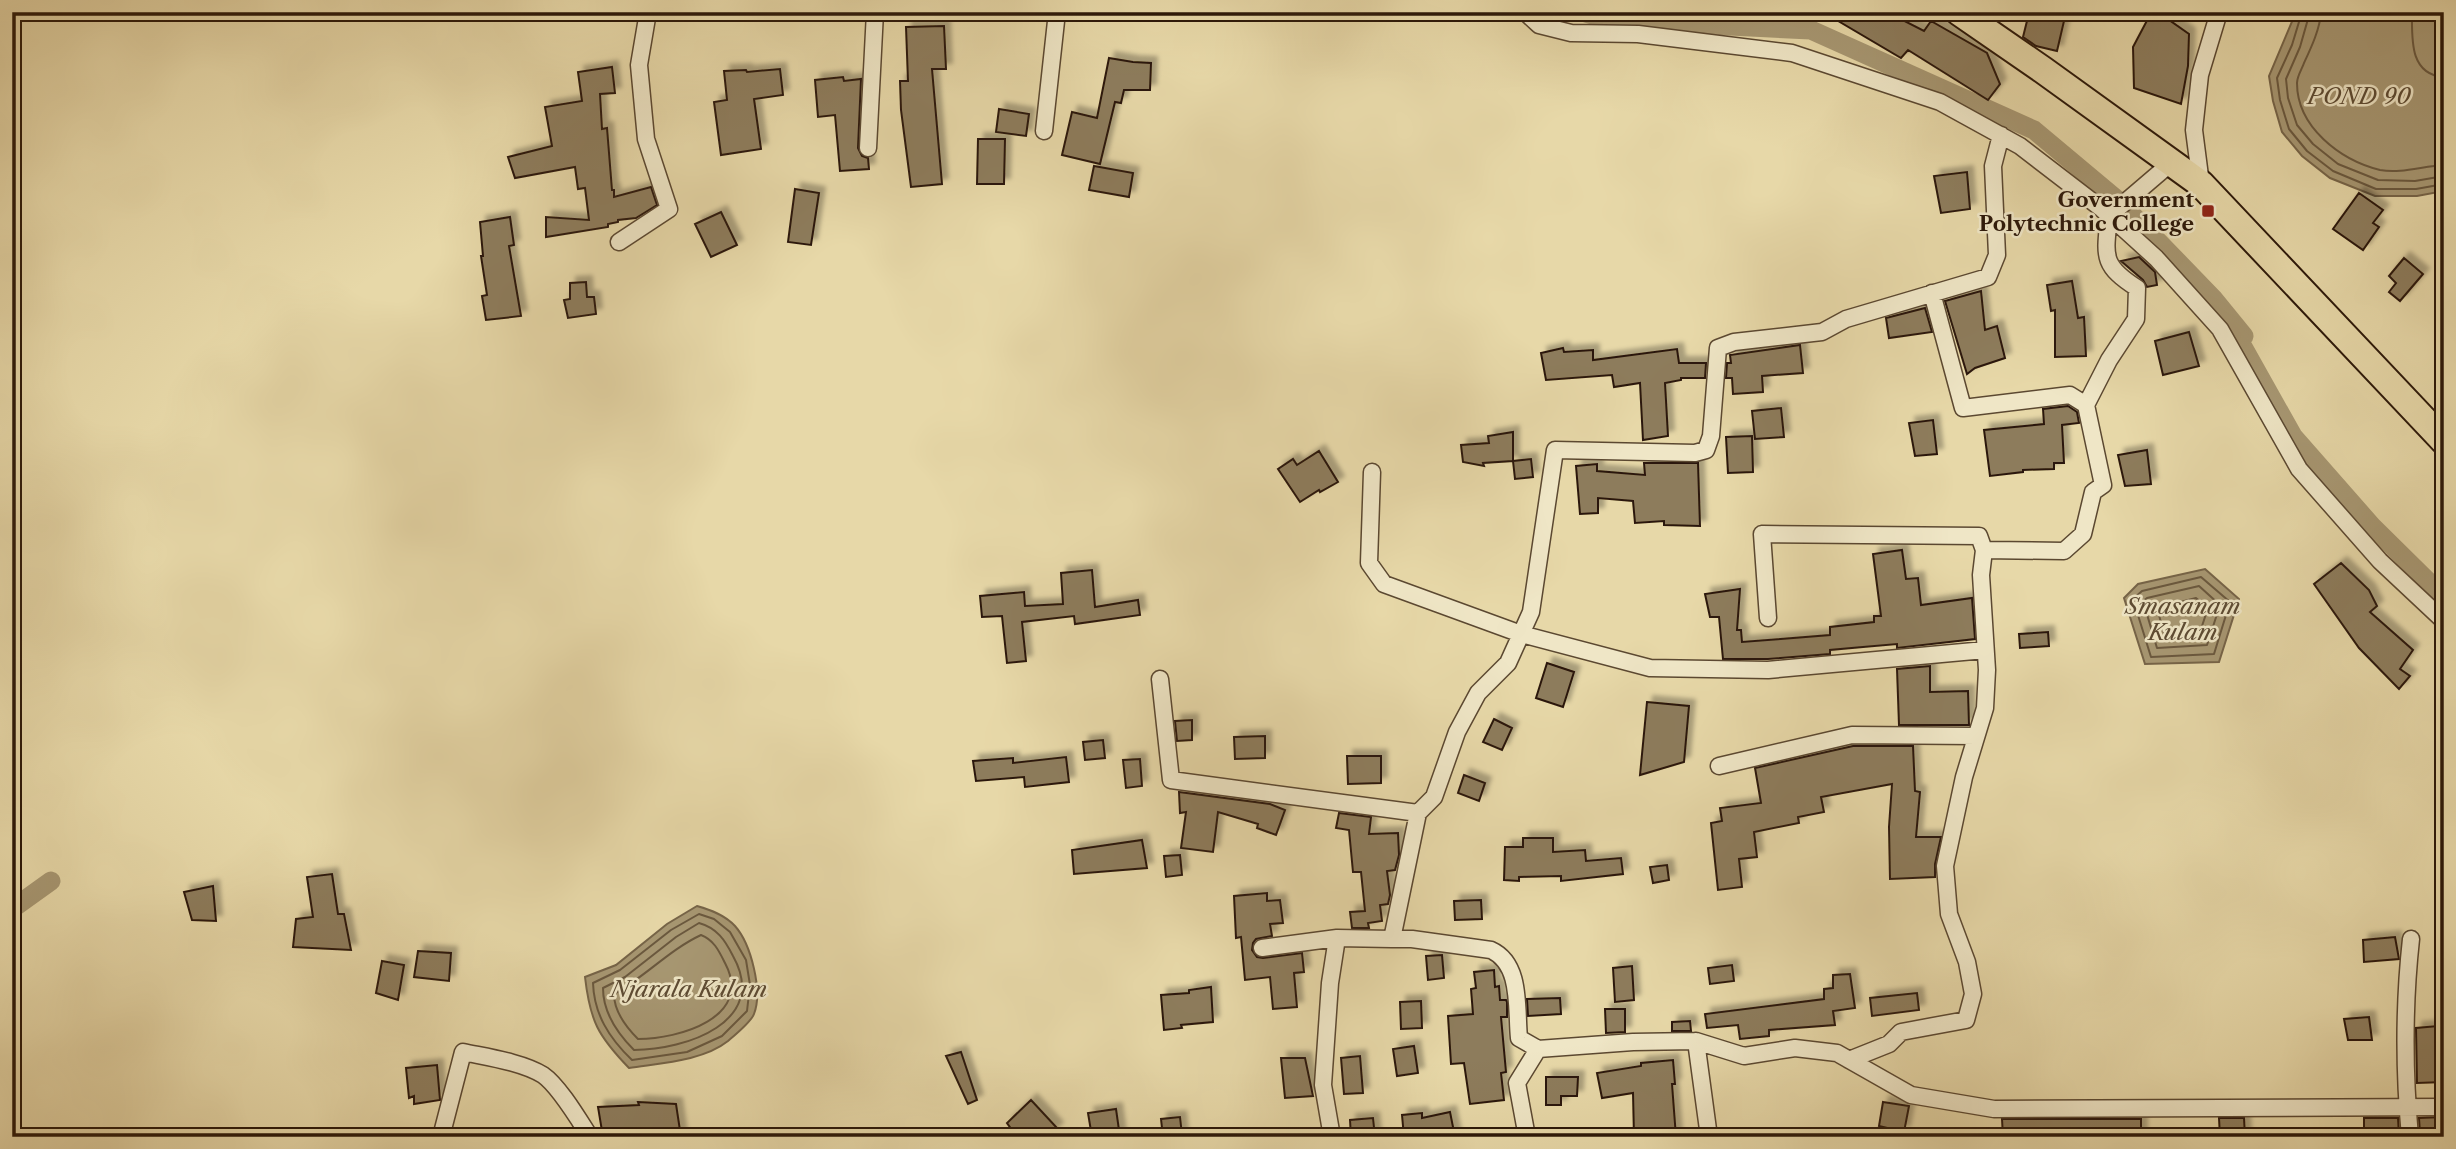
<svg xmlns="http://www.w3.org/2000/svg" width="2456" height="1149" viewBox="0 0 2456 1149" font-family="'Libre Caslon Text',serif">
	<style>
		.water { fill: #a79772; stroke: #766448; stroke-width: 2 }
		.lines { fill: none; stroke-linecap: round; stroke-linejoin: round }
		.shore { stroke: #6a583e; stroke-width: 2 }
		.canal { stroke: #a79772; stroke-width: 19 }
		.building { fill: #8d7c5c; stroke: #2c1809; stroke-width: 2; filter: url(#shadow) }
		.minor-casing { stroke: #5b4831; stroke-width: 19 }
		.primary-casing { stroke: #2c1809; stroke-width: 30 }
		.minor { stroke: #efe6c6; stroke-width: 16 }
		.primary { stroke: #e7d8a8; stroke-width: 26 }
		.poi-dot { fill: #8f2418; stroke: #efe6c6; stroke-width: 2.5 }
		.labels { text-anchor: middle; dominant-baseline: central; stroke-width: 5; stroke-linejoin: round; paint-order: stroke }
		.poi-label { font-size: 21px; font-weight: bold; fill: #2c1809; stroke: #efe6c6; text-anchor: end }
		.water-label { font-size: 23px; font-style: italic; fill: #5d4b33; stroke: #efe6c6 }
	</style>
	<defs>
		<filter id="shadow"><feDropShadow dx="6" dy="-6" stdDeviation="2" flood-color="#0004"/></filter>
	</defs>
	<rect width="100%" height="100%" fill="#e7d8a8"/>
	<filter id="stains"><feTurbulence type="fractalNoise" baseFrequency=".00286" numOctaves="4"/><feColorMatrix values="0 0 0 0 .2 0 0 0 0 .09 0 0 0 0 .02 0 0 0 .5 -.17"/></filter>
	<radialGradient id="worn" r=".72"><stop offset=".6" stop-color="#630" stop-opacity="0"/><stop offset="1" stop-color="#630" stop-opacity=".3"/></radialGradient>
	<!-- water -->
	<path class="water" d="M2296,12H2438L2444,104V191L2417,196H2375L2330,178L2302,156L2282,132L2273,101L2269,76Z
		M2205,569L2239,599L2219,662L2145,664L2124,598L2138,584Z
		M697,906C711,910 725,915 735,926C751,944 763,991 754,1014C751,1022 735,1035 728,1041C703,1061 660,1063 629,1068C598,1036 590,1021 585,977L616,965L667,924Z"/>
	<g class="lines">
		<!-- shore -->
		<path class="shore" d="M2302,12L2292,45L2277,78L2280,100L2289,129L2307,151L2333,171L2376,189H2416L2444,184
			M2310,12L2300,47L2286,79L2288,98L2297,125L2313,144L2338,164L2378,180L2415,181L2444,176
			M2321,12C2320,29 2311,48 2304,63C2302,69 2297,76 2297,83C2297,127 2340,160 2380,170C2401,174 2423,166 2444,165
			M2412,12C2412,38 2409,75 2444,77
			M2201,577L2230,602L2214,654L2151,657L2133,599L2142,591Z
			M2199,586L2220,605L2207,645L2157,648L2143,601L2147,598Z
			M2196,598L2208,608L2199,635L2165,637L2157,608Z
			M699,914L714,919L730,932L746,960L750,985L747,1011L722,1036L687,1052L632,1060C609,1038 594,1014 593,983L620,970L671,930Z
			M699,923C717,928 725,940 733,956C770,1022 685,1050 634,1050C617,1033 603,1013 603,988L625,977L676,937Z
			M701,935C714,940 719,951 725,963C754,1018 678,1039 638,1039C626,1027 614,1011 614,994C645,977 669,950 701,935Z"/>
		<!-- canal -->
		<path class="canal" d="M1582,12L1609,20L1811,30L2034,130L2120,202L2213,298L2244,336L2238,338L2293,436L2372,526L2444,597
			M12,909L51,881"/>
	</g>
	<!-- building -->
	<path class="building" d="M1823,12H1887L1924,31L1931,21L1987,53L2000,84L1988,100L1908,50L1901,58Z
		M2029,13L2064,21L2057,51L2036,46L2023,37Z
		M2151,13L2169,20L2189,34L2188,66L2181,104L2134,88L2133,47Z
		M944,26L946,69H932L942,184L911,187L901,110L900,81H908L906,27Z
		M1109,58L1133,62L1151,63L1150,90H1124L1121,103L1115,102L1100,164L1062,155L1072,112L1097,118Z
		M612,67L615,93L600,94L602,129L607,128L612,190H614V197L651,187L657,205L636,218L618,220V222L608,224V227L546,237V217L589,220L585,188L578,189L575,167L515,178L508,157L552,146L545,107L582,101L578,72Z
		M780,69L783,95L754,99L761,149L721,155L714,102L727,100L724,71L746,70L747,72Z
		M843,77L844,81L861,79L858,148L862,156L868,158L869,169L840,171L835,115L818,117L815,80Z
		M999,109L1029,114L1026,136L996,132Z
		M978,139H1005L1004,184H977Z
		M1094,166L1133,173L1129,197L1089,190Z
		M1967,172L1970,209L1941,213L1934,176Z
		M795,189L819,193L811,245L788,242Z
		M2359,193L2383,210L2373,223L2379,227L2363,250L2333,229Z
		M721,212L737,245L711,257L695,224Z
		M510,217L514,245L509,246L521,316L486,320L482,296L487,295L481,256H483L480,222Z
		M2139,257L2155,272L2157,285L2147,287L2143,280L2121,261Z
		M2404,258L2423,274L2400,301L2389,292L2396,283L2389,276Z
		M2072,281L2078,318L2084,317L2086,356L2055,357V310L2051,311L2047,285Z
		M586,282L587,297H594L596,314L568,318L564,300L570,299V283Z
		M1981,291L1985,330L1997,326L2005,358L1975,368L1967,374L1945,301Z
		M1925,308L1932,332L1889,338L1886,318Z
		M2189,332L2199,366L2163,375L2155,341Z
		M1800,345L1803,373L1762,376L1763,392L1733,394L1732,378H1726L1727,363H1731L1730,355Z
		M1563,348L1564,352L1593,350V360L1677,349L1679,363H1706L1705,378H1681V380L1665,383L1668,436L1643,440L1640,383L1614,387L1612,375L1546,380L1541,353Z
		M2068,406L2077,412L2079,423L2062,425L2064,463H2054V469L2023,470V472L1990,476L1984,430L2044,424L2043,409Z
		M1781,408L1784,437L1755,439L1752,411Z
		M1933,420L1937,454L1915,456L1909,423Z
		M1513,432V461L1483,463L1484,466L1463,462L1461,445L1489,443L1488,436Z
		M1752,436L1753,472L1728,473L1726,437Z
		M2147,450L2151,484L2125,486L2118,455Z
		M1319,451L1338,482L1320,492L1319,490L1300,502L1278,469L1293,459L1297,465Z
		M1531,459L1533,477L1515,479L1513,461Z
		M1644,463H1698L1700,526L1664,525V521L1635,523L1633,501L1598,498V513L1580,514L1576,466L1597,464V471L1645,475Z
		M1902,550L1906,579L1918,578L1921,605L1972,598L1975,639L1897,648V644L1863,647L1830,650V654L1768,659H1723L1719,617H1710L1705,594L1740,589L1737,630H1741L1742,642L1830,635V627L1874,622V616H1881L1873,554Z
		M2341,563L2369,590L2377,606L2370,612L2413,650L2400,669L2410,676L2399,689L2359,648L2314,584Z
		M1092,570L1095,607L1138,600L1140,615L1075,624L1074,616L1022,622L1026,661L1007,663L1002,616L982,617L980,596L1024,592L1025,606L1063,604L1061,573Z
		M2048,632L2049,646L2020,648L2019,634Z
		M1547,663L1574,672L1563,707L1536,698Z
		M1930,666V692L1968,691L1969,725H1899L1897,669Z
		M1647,702L1689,706L1684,762L1640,775Z
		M1494,719L1512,728L1502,750L1483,742Z
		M1192,720V740L1177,741L1175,721Z
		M1265,736V758L1235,759L1234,737Z
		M1103,740L1105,758L1085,760L1083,742Z
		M1853,746H1913L1915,791L1920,792L1916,837H1941L1935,864V877L1890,879L1889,827L1892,784L1821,797L1824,812L1798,817L1799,823L1754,832L1757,857L1739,859L1742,887L1718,890L1711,823L1722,821L1720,808L1761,803L1755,768Z
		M1347,756H1381V783L1348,784Z
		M1066,757L1069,782L1025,787L1024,777L976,781L973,761L1013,758V763Z
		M1140,759L1142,786L1126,788L1123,760Z
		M1464,775L1485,783L1479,801L1458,793Z
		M1179,792L1270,804L1285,810L1276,835L1257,828L1258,824L1218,812L1213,852L1181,848L1186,812L1180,813Z
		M1339,813L1371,817L1369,834L1398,833L1399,855L1395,870L1387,871L1390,895L1388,904L1380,905L1382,921L1368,923L1369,928H1352L1350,912L1365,911L1361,872H1353L1349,830L1336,828Z
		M1523,838H1553V852L1585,850L1586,861L1621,858L1623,874L1561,881V876L1519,877V881L1504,880L1505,847H1523Z
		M1142,840L1147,868L1074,874L1072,850Z
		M1180,855L1182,875L1166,877L1164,856Z
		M1667,865L1669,880L1653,883L1650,867Z
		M332,874L338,914H344L351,950L293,947L296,919L313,917L307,877Z
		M213,886L216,921L192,920L184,892Z
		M1267,893V901L1280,900L1283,923L1270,924L1272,936L1256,939L1253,943L1252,950L1257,957L1263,958L1302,953L1304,972L1294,973L1297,1007L1273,1009L1270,977L1245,980L1241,937L1236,938L1234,896Z
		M1481,900L1482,919L1455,920L1454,901Z
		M2395,937L2399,959L2364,962L2363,940Z
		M418,951L451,953L449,981L414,977Z
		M1442,955L1444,978L1428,980L1426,956Z
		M382,961L404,965L398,1000L376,993Z
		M1732,965L1734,981L1710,984L1708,968Z
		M1632,966L1634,1000L1615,1002L1613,968Z
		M1494,970L1495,987L1499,986L1500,1000H1506L1507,1002V1017H1501L1506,1072L1501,1073L1504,1100L1470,1104L1464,1063L1451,1064L1448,1016L1473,1014L1471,989L1476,988L1474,972Z
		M1850,974L1855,1008L1833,1011L1835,1025L1769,1030V1036L1740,1039L1738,1025L1707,1028L1705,1014L1824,999V989L1833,988V975Z
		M1211,987L1213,1022L1181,1025L1182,1028L1164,1030L1161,995L1189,993V990Z
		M1917,993L1919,1010L1872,1016L1870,998Z
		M1560,998L1561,1014L1528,1016L1527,999Z
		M1421,1001L1422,1028L1401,1029L1400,1002Z
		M1605,1009H1625V1032L1606,1033Z
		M2369,1017L2372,1040H2348L2344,1019Z
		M1690,1021L1691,1031H1672V1022Z
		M2438,1026L2439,1056H2441L2444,1082L2417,1083L2416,1028Z
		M1414,1046L1418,1073L1397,1076L1393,1049Z
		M961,1052L977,1100L968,1104L946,1056Z
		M1360,1056L1363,1093L1344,1094L1341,1058Z
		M1281,1058H1305L1313,1096L1285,1098Z
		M1673,1060L1675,1084H1672L1676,1137H1634L1633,1093L1602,1098L1597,1073L1641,1066V1063Z
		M437,1065L440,1100L414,1104V1096L409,1098L406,1068Z
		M1546,1077H1578L1577,1096H1561V1105H1546Z
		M1031,1100L1057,1128L1047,1137H1034L1029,1132L1021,1137H1017L1007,1123Z
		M638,1102L676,1104L681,1137H603L598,1107L639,1105Z
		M1883,1102L1909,1106L1904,1132L1879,1126Z
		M1116,1109L1120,1137H1092L1088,1113Z
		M1450,1112L1455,1137H1404L1402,1115L1422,1113V1118Z
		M1180,1117L1182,1135L1163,1137L1161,1119Z
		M2444,1117V1132L2420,1134L2419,1118Z
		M1373,1118L1375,1137H1351L1350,1120Z
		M2219,1118H2244L2245,1137H2220Z
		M2364,1118H2398L2399,1136L2364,1137Z
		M2002,1119H2141V1137H2003Z"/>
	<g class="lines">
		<defs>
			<path id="minor" d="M1525,12L1539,25L1571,33L1638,34L1792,53L1940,102L2020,146L2102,209L2156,258L2220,329L2299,469L2380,561L2444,621
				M1044,131L1057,12
				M868,148L875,12
				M2201,184L2194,130L2200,75L2219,12
				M619,242L669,209L646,139L639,65L648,12
				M1932,293L1963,408L2070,395L2086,405
				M1372,472L1369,563L1384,584L1521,634L1650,668L1768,670L1985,650
				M1768,618L1762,534L1979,536L1984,550
				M1160,679L1171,780L1418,813L1392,939L1337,938L1330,983L1323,1085L1332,1137
				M1719,766L1852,735L1976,736
				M1418,813L1434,797L1457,732L1478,693L1508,663L1531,612L1555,450L1695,453L1706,450L1711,436L1718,348L1734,342L1822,332L1846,319L1988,277L1997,255L1993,166L2001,135
				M1392,939H1412L1491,950C1522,964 1516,1009 1519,1038L1538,1049
				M1262,948L1337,938
				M1696,1041L1709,1137
				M1849,1060L1889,1044L1901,1032L1966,1020L1973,994L1967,962L1949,914L1945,866L1964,777L1985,708L1987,670L1981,575L1984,550L2064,551L2083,534L2093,492L2103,485L2086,405L2109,360L2136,319L2137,288C2101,265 2105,256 2109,216L2171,163
				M441,1137L463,1052C486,1057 522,1062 543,1075C559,1086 579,1120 590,1137
				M1527,1137L1517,1083L1538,1049L1633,1042L1696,1041L1744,1056L1795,1048L1837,1053L1911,1095L1994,1109L2444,1107
				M2410,1137C2404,1072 2404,1003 2411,939"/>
			<path id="primary" d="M1959,12L2043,70L2201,184L2444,441"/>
		</defs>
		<!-- minor casing -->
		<use href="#minor" class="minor-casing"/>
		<!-- primary casing -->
		<use href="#primary" class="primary-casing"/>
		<!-- minor -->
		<use href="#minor" class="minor"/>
		<!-- primary -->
		<use href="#primary" class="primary"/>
	</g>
	<!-- markers -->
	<rect class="poi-dot" x="2201" y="204" width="14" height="14" rx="3.5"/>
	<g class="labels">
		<!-- poi labels -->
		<g class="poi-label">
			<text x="2194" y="199">Government<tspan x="2194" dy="24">Polytechnic College</tspan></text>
		</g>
		<!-- water labels -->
		<g class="water-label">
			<text x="2359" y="96">POND 90</text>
			<text x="2183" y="606">Smasanam<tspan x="2183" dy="26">Kulam</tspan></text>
			<text x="689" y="989">Njarala Kulam</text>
		</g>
	</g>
	<!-- margin -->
	<rect width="2456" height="1149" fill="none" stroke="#e7d8a8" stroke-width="42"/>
	<rect x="14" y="14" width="2428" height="1121" fill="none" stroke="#2c1809" stroke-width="3.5"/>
	<rect x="21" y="21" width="2414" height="1107" fill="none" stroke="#2c1809" stroke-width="2"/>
	<rect width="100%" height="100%" filter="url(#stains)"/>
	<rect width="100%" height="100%" fill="url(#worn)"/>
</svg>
